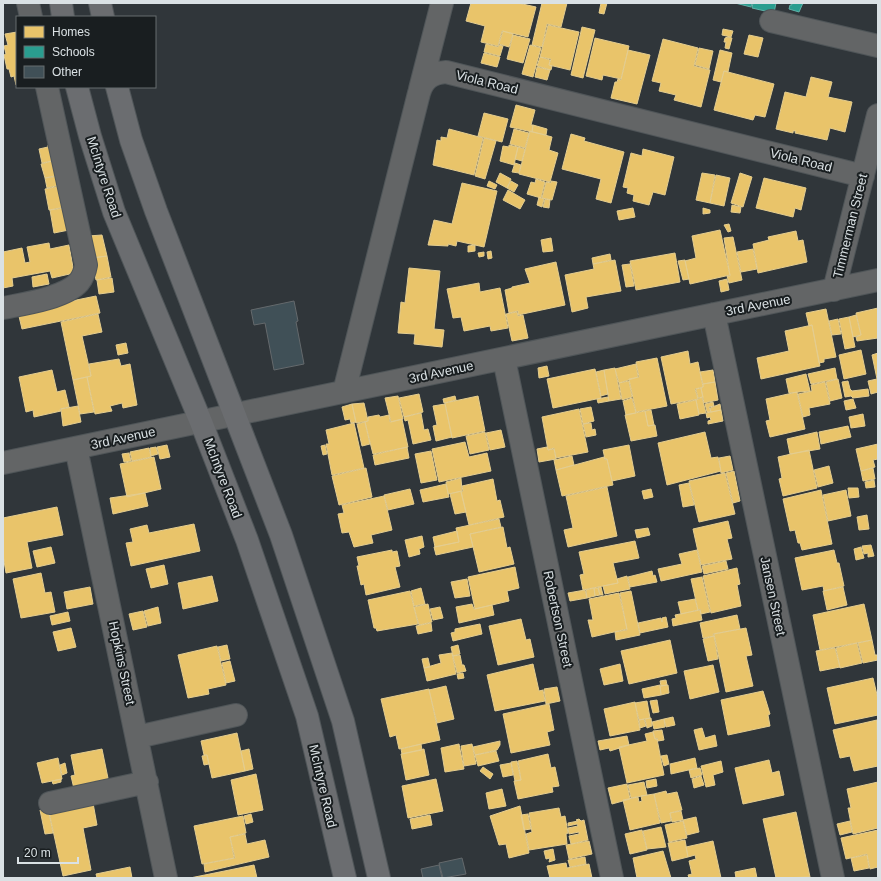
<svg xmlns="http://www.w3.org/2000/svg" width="881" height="881" viewBox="0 0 881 881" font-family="Helvetica,sans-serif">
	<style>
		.homes { fill: #e9c46a; stroke: #e4cd8f }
		.schools { fill: #2a9d8f; stroke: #5fb1a8 }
		.building { fill: #405057; stroke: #64696c }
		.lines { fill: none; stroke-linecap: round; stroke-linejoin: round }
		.minor-casing { stroke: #4f5558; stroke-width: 24 }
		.major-casing { stroke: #4f5558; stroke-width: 24 }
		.minor { stroke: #636566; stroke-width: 22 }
		.major { stroke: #6b6d70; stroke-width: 22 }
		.labels { text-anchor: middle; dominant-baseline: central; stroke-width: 4; stroke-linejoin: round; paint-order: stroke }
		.street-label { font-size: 13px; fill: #dae1e4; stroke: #191e20 }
	</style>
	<rect width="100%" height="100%" fill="#30363a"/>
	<!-- homes -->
	<path class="homes" d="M471,3H518L536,7L528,37L502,31L498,46L481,42L485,26L466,21Z
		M542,3H567L561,27L547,24L542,47L532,45Z
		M601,3H607L604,14L599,13Z
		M548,25L579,32L570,70L549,65L551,59L540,57Z
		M582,27L595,30L583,78L571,75Z
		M723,29L733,31L731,37L722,35Z
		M503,31L513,34L509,47L499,44Z
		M17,32V85H16L14,76L11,77L9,69H7L4,55L6,54L4,46L8,45L5,34Z
		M513,35L530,39L523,63L507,59Z
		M749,35L763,38L758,57L744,54Z
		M728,37L732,38L729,49L725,48L726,42H724L725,38Z
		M595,38L629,46L621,79L603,75L602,80L586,76Z
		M663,39L698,48L694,66L710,70L701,107L674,100L676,95L659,91L661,83L652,81Z
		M486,44L498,47L499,45L503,46L500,56L484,52Z
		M530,45L541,48L533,77L522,74Z
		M699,48L713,51L709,69L695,65Z
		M628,50L650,55L637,104L611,98L615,82H617L618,79L621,80Z
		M720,50L732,53L728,72L724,71L721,82L713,80Z
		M484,53L500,57L497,67L481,63Z
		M540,57L550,60L549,65L552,66L551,70L537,66Z
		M537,67L550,70L547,80L535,77Z
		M724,71L774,84L765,117L755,115L753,120L714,110Z
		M811,77L832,82L828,97L852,102L845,132L830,128L827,140L795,133L796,131H793V133L776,129L785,92L806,97Z
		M516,105L535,110L531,125H533L532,132L510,127Z
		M484,113L508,119L502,142L478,136Z
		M533,125L547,129L546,135L532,132Z
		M449,129L483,138L474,175L433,165L437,140L441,141V137L447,138Z
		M514,129L529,133L525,148L510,144Z
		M530,131L552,137L549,150L558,153L550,182L519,174Z
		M571,134L585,138L584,141L624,152L611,203L596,199L601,179L562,169Z
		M484,138L496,141L485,179L475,176Z
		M53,144L56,160L42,163L39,149L48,147V145Z
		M509,145L518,147L514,165L500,161L503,146L509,147Z
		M518,147L525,149L522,161L515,159Z
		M643,149L674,157L665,195L653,192L649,205L633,201L634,195L627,193L628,188L623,187L631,153L642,156Z
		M56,160L59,175L45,178L41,164Z
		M515,163L521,165L519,173L512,172Z
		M500,173L511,179L507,188L496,182Z
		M702,173L715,175L710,203L696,200Z
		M740,173L752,177L743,207L731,203Z
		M716,175L730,178L724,206L710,203Z
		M59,176L60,185L47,188L45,178Z
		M764,178L806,188L801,210L795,208L793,217L756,208Z
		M536,179L545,182L541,198L527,194L531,182L535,183Z
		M489,181L497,185L495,189L487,186Z
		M511,181L518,185L514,192L507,188Z
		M551,181L557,182L552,200L542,198L546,182L551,183Z
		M462,183L497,191L484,247L457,241L456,246L448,244V246L428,245L434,220L452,224Z
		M60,186L65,207L49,210L45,189Z
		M508,190L525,200L520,209L503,200Z
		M539,197L544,199L542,207L537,205Z
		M545,199L550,200L549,208L543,207Z
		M732,205L741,207L740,213L731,212Z
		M65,208L69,230L54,233L50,210Z
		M633,208L635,217L619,220L617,211Z
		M703,208L710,210V213L703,214Z
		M729,224L731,231L728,232L724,225Z
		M720,230L730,275L690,284L685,261L696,258L692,236Z
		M796,231L798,241L803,240L807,262L758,273L753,244L769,240L768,237Z
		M102,235L107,256L92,258L88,236Z
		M733,237L742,280L729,283L727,276H730L724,238Z
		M551,238L553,251L543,252L541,240Z
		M49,243L50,249L69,245L74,273L52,278L50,271L12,278L13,286L3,288V252L22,248L25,263L30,262L27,247Z
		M475,245V251L468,252V246Z
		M753,249L757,269L741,272L737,252Z
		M491,251L492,258L488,259L487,252Z
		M484,252V256L479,257L478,253Z
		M675,253L680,282L636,290L630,261Z
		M610,254L611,260L593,264L592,258Z
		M107,256L111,277L96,280L92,258Z
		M615,260L621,291L586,297L588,308L572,312L565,275L594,269L593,264Z
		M685,260L689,279L683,280L678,261Z
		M556,262L565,305L518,315V311L509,313L505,290L512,288V287L530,283L525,269Z
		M630,264L634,286L626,287L622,265Z
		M409,268L440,271L434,329L444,330L442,347L414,344L415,334L398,333L401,302L405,303Z
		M47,274L49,284L33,287L32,277Z
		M112,278L114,292L99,294L97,280Z
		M727,279L729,290L721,292L719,281Z
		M479,283L480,292L500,288L508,328L491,331L490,326L464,331L461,317L453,318L447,289Z
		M96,296L100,313L22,329L18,312Z
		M878,308V338L857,341L856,337L861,335L856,313Z
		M826,309L836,357L824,359V362L819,363L812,325L809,326L806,313Z
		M517,312L518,316L523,315L528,338L512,341L506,314Z
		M98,314L102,332L82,336L91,376L73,380L61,322Z
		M856,315L861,335L853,337L849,317Z
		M849,317L855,347L845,349L839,319Z
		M838,319L841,334L832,335L829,321Z
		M812,325L820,366L761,379L757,358L789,351L785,331Z
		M126,343L128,353L118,355L116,345Z
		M861,350L866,374L844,379L839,355Z
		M688,351L690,364L698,362L703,387L695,389L698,399L671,404L661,357Z
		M878,353V392L871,394L868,381L877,379L872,355Z
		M657,358L667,406L636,412L629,379L639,377L636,362Z
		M119,359L121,366L130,364L137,405L123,408L122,403L110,406L112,411L95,414L87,377L91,376L89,364Z
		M636,364L638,377L619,383L615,369Z
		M547,366L549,376L539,378L538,368Z
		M615,368L621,399L609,401L604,370Z
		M835,368L837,379L811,384L808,374Z
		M595,369L601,398L553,408L547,379Z
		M52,370L57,392L65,390L69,407L60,409L61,411L34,417L33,410L26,412L19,377Z
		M604,370L608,394L601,396L596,372Z
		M713,370L715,382L703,384L700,372Z
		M806,374L810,391L789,393L786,379Z
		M87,377L94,412L80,414L73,380Z
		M838,379L842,398L830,401L826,382Z
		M629,381L632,397L622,400L619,383Z
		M848,381L850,389L852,391L868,389L869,396L853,398L851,396L845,397L842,382Z
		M715,382L718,400L704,403L701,388L703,387V384Z
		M825,382L830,404L809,408L810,415L803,417L798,394L812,391L811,385Z
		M701,388L703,397L698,398L696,389Z
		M797,392L805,429L770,437L766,421L770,420L766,399Z
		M419,394L423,412L404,417L399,398Z
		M398,396L403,419L391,422L385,398Z
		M455,396L456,400L444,403L443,399Z
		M478,396L485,431L452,438L445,403Z
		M608,397L609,401L598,403L597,399Z
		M702,397L706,413L699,414L696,400Z
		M632,398L636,413L626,415L623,401Z
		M853,399L856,408L846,410L844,401Z
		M696,400L699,415L680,419L677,404Z
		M713,402L714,406L709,407L711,412H707L705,404Z
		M364,403L368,421L356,423L352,404Z
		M352,404L356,422L351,423L350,419L345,420L342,407Z
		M445,404L452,437L436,441L433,426L437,425L433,406Z
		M720,404L721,410L711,412L710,408Z
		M78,406L81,422L63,426L61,409Z
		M591,407L594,421L583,424L580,409Z
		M579,409L588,452L556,458L554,448L548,450L542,417Z
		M651,410L654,425L648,426L645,411Z
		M721,410L723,421L708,424V421L711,420L710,417L707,418L706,413Z
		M645,411L648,426L655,425L657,436L631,441L625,415Z
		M421,413L424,430L428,429L431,440L413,444L408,420L405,421L404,417Z
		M863,414L865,426L851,428L849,417Z
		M379,415L380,417L389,415L390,422L402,419L408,447L373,454L365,422L368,421V417Z
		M365,422L370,444L362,446L357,424Z
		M354,423L364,468L332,475L326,444H329L326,430Z
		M591,423L592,430L595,429L596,435L586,437L583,424Z
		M848,426L851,437L821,444L819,432Z
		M501,430L505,447L490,450L486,433Z
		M485,432L489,450L470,454L466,436Z
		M705,432L711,458L718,457L721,471L667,485L658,443Z
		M817,432L820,449L790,454L787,439Z
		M465,442L469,457L487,453L491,471L439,482L432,449Z
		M878,444V459L873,460L875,467L861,471L856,449Z
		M167,445L170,457L160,459L157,447Z
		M325,445L327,454L323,455L321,446Z
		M629,445L635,476L612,481L607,459H605L603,450Z
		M156,447L158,454L151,456L150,448Z
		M407,447L409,458L375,465L373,455Z
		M547,447L548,450L554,449L556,459L539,462L537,449Z
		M149,448L151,457L132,461L130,452Z
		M809,450L817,488L783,496L779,479L782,478L778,457Z
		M431,451L437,480L421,483L415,454Z
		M129,453L131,461L124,462L122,454Z
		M572,456L574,465L556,470L554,460Z
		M730,456L733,470L721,473L719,458Z
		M154,457L161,489L127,497L120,464Z
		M604,457L605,460L607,459L613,485L562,496L556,470Z
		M829,466L833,483L818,487L814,470Z
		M366,468L372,497L339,505L332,476Z
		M873,468L875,479L863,481L861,471Z
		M734,471L740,501L733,503L726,473Z
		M725,473L735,514L699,522L689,481Z
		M461,478L462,491L448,494L446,482Z
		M493,479L497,501L500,500L504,517L469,525L461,492L463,491L462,486Z
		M874,480L875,487L866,488L865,482Z
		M689,483L694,505L683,507L679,485Z
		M446,484L449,497L423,502L420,490Z
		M607,487L617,536L568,547L564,530L573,528L566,496Z
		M848,488H858L859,497L849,498Z
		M410,489L414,504L388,510L384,495Z
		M651,489L653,497L644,499L642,491Z
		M821,490L832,544L802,550L800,543H798L795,530L790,531L783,499Z
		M846,490L851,516L828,521L823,495Z
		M461,491L466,512L455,514L450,494Z
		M145,493L148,506L113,514L110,498Z
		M384,496L392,530L371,535L373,543L354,547L349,532L342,533L338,514L344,513L342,505Z
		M57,507L63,535L27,542L32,568L6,573L3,555V518Z
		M867,515L869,529L859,530L857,517Z
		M499,519L501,527L470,534L473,547L436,555L434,547L459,542L456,528Z
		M728,521L732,538L727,539L732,559L701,565L693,529Z
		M194,524L200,551L131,566L126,543L133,542L130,529L147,525L149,533Z
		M503,527L507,548L510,547L514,564L479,572L470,534Z
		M648,528L650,535L637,538L635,530Z
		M457,531L459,542L435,547L433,537Z
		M422,536L424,547L419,549L420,554L409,557L405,540Z
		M635,541L639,558L613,563L618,583L583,590L580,575L584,574L579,552Z
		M871,545L874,556L868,557V553L864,554L862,546Z
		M51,547L55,563L37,567L33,551Z
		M861,547L864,558L856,560L854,549Z
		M392,550V552L397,551L400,566L395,567L400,587L366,595L364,584L361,585L357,566H359L357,557Z
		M697,550L702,572L661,581L658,569L682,564L679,554Z
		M834,550L837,563H839L844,586L824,591L823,586L802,590L795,558Z
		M726,561L728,569L704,574L702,566Z
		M164,565L168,584L151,588L146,569Z
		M515,567L519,588L507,591L509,601L475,609L468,577Z
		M737,568L740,584L737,585L741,606L711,613L703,576Z
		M652,571L653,576L655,575L657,582L630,587L628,577Z
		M41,573L45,593L51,592L55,612L21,618L13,579Z
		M212,576L218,601L183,609L178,583Z
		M627,576L630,589L605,594L603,586L618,583L617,579Z
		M702,577L710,612L701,614L700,609L698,610L691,579Z
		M467,579L470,596L455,598L451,582Z
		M90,587L93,604L67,609L64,592Z
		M598,587H601L603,595H600Z
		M843,587L847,605L827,610L823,591Z
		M421,588L425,604L414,606L411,591Z
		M594,588H598L600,595L595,596Z
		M594,588L595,596L587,598L586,590Z
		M585,590L587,598L570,601L568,593Z
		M410,591L418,624L377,631L376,628H374L368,600Z
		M631,591L640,635L616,640L615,632L627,630L620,593Z
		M619,593L627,629L592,637L588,620H593L589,599Z
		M695,599L698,610L681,614L678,602Z
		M428,604L432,622L419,625L414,607Z
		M472,604L474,609L492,605L494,615L459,623L456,607Z
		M864,604L872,640L820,650L813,615Z
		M158,607L161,623L148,626L144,611Z
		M440,607L443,618L433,620L430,609Z
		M700,610L702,620L673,626L672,619L676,618L675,615Z
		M143,611L147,627L133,630L129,614Z
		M68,612L70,621L52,625L50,616Z
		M737,615L740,629L713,634L714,636L703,638L700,623Z
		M666,617L668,627L640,633L638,623L661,618L662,622V618Z
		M521,619L526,640L530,639L534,657L498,665L489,626Z
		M431,623L432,631L418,634L416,626Z
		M480,624L482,634L453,641L451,633L455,632V629Z
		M71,628L76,647L58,651L53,632Z
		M746,628L752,655L746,656L753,686L726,692L714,634Z
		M714,636L718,659L708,661L703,639Z
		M670,640L677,673L629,684L621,651Z
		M872,640L875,655H878V660L863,663L858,643Z
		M857,643L862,663L840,668L836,648Z
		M227,645L230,659L221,661L218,647Z
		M458,645L460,654L453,656L451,647Z
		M217,646L226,685L208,689L209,694L188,698L178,655Z
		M835,648L840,667L820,671L816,651Z
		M452,653L456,674L427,681L424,668L441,663L439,655Z
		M460,655L462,665H464L466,671L457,673L453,656Z
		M428,658L430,667L424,668L422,659Z
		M230,661L235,681L226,683L222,663Z
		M533,664L539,691L543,690L545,701L495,711L487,675Z
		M620,664L623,681L604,685L600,669Z
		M713,665L719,692L690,699L684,671Z
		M463,673L464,678L458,679L457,674Z
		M873,678L878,699V715L835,724L827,688Z
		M666,680L667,685L661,686L660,681Z
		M660,685L661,695L644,698L642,689Z
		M668,685L669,693L661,695L660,686Z
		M446,686L454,719L437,723L429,690Z
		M557,687L560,701L546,704L544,689Z
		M429,689L440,740L399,749L396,735L390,737L381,699Z
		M763,691L770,714L768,715L770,726L728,735L721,700Z
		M657,700L659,712L653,713L650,701Z
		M647,701L650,718L639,720L635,703Z
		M635,702L640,730L610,736L604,709Z
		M549,704L554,730L547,732L550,745L511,753L503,714Z
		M673,717L675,725L666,727L664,719Z
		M651,718L652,726L647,728L645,719Z
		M644,719L646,726L640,728L639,720Z
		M664,719L665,727L654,729L652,722Z
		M877,720L878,766L854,771L850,756L840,758L833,730Z
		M702,728L705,738L715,735L717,746L699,750L694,730Z
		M662,730L664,740L658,741L657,738L655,739L653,731Z
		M653,732L655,739H657L664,775L627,783L619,747L647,741L645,734Z
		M237,733L245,771L212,778L207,755H204L201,741Z
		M627,736L629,745L610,751L609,748L600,750L598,741Z
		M500,741V745L497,750L475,755L473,747Z
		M421,744L422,750L402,754L401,749Z
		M459,744L464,769L445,772L441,748Z
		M472,744L476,764L464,766L461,746Z
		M102,749L110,788L75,793L71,776L75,775L71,755Z
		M249,749L253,769L245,771L241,751Z
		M424,749L429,775L406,780L401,754Z
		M496,751L499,761L478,766L475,755Z
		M548,754L551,768L555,767L559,786L552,787L553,792L518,799L514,781L521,780L518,761Z
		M207,755L209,764L204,765L202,756Z
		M667,755L669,764L664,766L661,756Z
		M58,758L62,779L42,783L37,763Z
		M695,758L697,768L671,774L670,764Z
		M769,760L772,773L779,771L784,795L743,804L735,768Z
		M517,761L521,780L515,781L511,762Z
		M721,761L723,772L713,775L715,785L706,787L701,766Z
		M65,763L67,773L62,775L60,765Z
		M511,763L513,775L503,777L500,765Z
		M483,767L493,774L490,779L480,771Z
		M700,768L702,775L691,778L689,770Z
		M256,774L263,810L238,815L231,780Z
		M701,776L704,785L694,788L692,779Z
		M61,779V782L53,784L52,781Z
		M436,779L443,811L408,818L402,786Z
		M656,779L657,786L647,788L646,781Z
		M644,782L647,795L631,798L628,785Z
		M878,782V828L853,834L848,808H851L847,789Z
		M627,784L630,799L612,804L608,788Z
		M502,789L506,806L489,809L486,793Z
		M666,791L667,794L677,792L682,810L670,813L671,821L661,823L654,794Z
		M654,794L660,823L630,830L623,800L638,797L639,802L642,801L641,796Z
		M93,803L97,825L83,828L91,870L63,876L49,812Z
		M520,806L529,853L509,858L506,844L499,845L490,816Z
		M48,808L53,833L45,834L40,810Z
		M559,808L561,817L565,816L568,833L566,834L567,844L529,850L526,834L532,832L529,813Z
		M681,811L683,820L672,822L670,813Z
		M796,812L810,877L776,878L763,819Z
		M251,814L253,822L246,824L244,816Z
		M528,814L531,829L524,830L521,815Z
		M430,815L432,825L412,829L410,819Z
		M243,816L246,833L230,837L234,858L202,864L194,826Z
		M696,817L699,832L687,835L683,820Z
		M579,819L581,821L584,820L588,840L571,844L569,836L579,834V832L569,834L568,828L578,826L577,824L568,826V823L578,821L576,820Z
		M683,821L687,838L669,842L665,825Z
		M850,821L852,832L840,835L837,824Z
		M661,827L666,847L647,849L643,831Z
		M642,830L647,850L630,854L625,834Z
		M878,830V867L870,869L867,854L846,859L841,838Z
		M245,834L247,844L265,840L269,857L205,872L204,864L235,858L230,837Z
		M685,840L688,857L672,861L668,843Z
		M589,841L592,854L569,859L566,845Z
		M713,841L721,878H689L688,875L692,874L689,861L696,859L695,855L688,857L686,847Z
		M553,849L555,860L549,862L550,858L546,859L544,851Z
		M663,851L671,878H637L633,858Z
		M867,855L869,868L854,871L851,858Z
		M585,857L586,864L570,867L568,860Z
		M566,863L567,868L589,864L592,878H550L547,866Z
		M254,865L257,878H190Z
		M130,867L132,878H97L96,874Z
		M755,868L757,878H736L735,872Z"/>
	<!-- schools -->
	<path class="schools" d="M735,3H752L751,7Z
		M753,3H776L774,13L752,8Z
		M791,3H803L799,12L789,9L790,5H792Z"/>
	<!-- building -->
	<path class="building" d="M294,301L298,321L296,322L304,364L274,370L265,323L254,325L251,310Z
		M462,858L466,874L443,878L439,863Z
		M439,865L442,878H423L421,869Z"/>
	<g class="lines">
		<defs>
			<path id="minor" d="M28,3L31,17
				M771,21L878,46
				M420,89L442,3
				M834,290L878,115
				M3,308C23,304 65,298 79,282C83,277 85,271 86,265L47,87
				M714,314L833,878
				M504,359L612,878
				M344,392L419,93C423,80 431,73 446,72L863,176
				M76,448L166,878
				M3,463L878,280
				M137,737L236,715
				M50,803L147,782"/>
			<path id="major" d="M61,3L63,17
				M100,3L103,17
				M77,87L90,136L114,212L201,422L247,540L307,716L345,878
				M117,87L131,140L156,211L281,535L343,721L379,878"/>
		</defs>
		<!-- minor casing -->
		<use href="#minor" class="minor-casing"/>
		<!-- major casing -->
		<use href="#major" class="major-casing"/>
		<!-- minor -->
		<use href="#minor" class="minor"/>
		<!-- major -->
		<use href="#major" class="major"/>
	</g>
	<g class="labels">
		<!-- street labels -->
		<g class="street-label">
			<text transform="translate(487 82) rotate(14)">Viola Road</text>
			<text transform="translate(801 160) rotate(14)">Viola Road</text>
			<text transform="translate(104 177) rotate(72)">McIntyre Road</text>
			<text transform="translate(850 226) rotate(-76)">Timmerman Street</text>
			<text transform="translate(758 305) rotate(-11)">3rd Avenue</text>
			<text transform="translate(441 372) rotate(-12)">3rd Avenue</text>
			<text transform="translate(123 438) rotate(-12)">3rd Avenue</text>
			<text transform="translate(223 478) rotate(69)">McIntyre Road</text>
			<text transform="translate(773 596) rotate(78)">Jansen Street</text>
			<text transform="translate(558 619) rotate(78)">Robertson Street</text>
			<text transform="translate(122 663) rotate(78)">Hopkins Street</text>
			<text transform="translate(323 786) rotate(77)">McIntyre Road</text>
		</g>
	</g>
	<!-- border -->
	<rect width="881" height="881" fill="none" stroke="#dae1e4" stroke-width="8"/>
	<!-- legend -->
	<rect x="16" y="16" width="140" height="72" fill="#191e20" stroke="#666c6e"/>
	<rect x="24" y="26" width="20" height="12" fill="#e9c46a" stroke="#666c6e"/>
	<text x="52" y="36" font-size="12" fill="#dae1e4">Homes</text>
	<rect x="24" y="46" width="20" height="12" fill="#2a9d8f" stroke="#666c6e"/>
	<text x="52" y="56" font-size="12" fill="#dae1e4">Schools</text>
	<rect x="24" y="66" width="20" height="12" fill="#405057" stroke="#666c6e"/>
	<text x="52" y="76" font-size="12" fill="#dae1e4">Other</text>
	<!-- scale -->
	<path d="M18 857v6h60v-6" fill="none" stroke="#dae1e4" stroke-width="2"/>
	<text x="24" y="857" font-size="12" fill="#dae1e4" stroke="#191e20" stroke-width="3" paint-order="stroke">20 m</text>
</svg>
